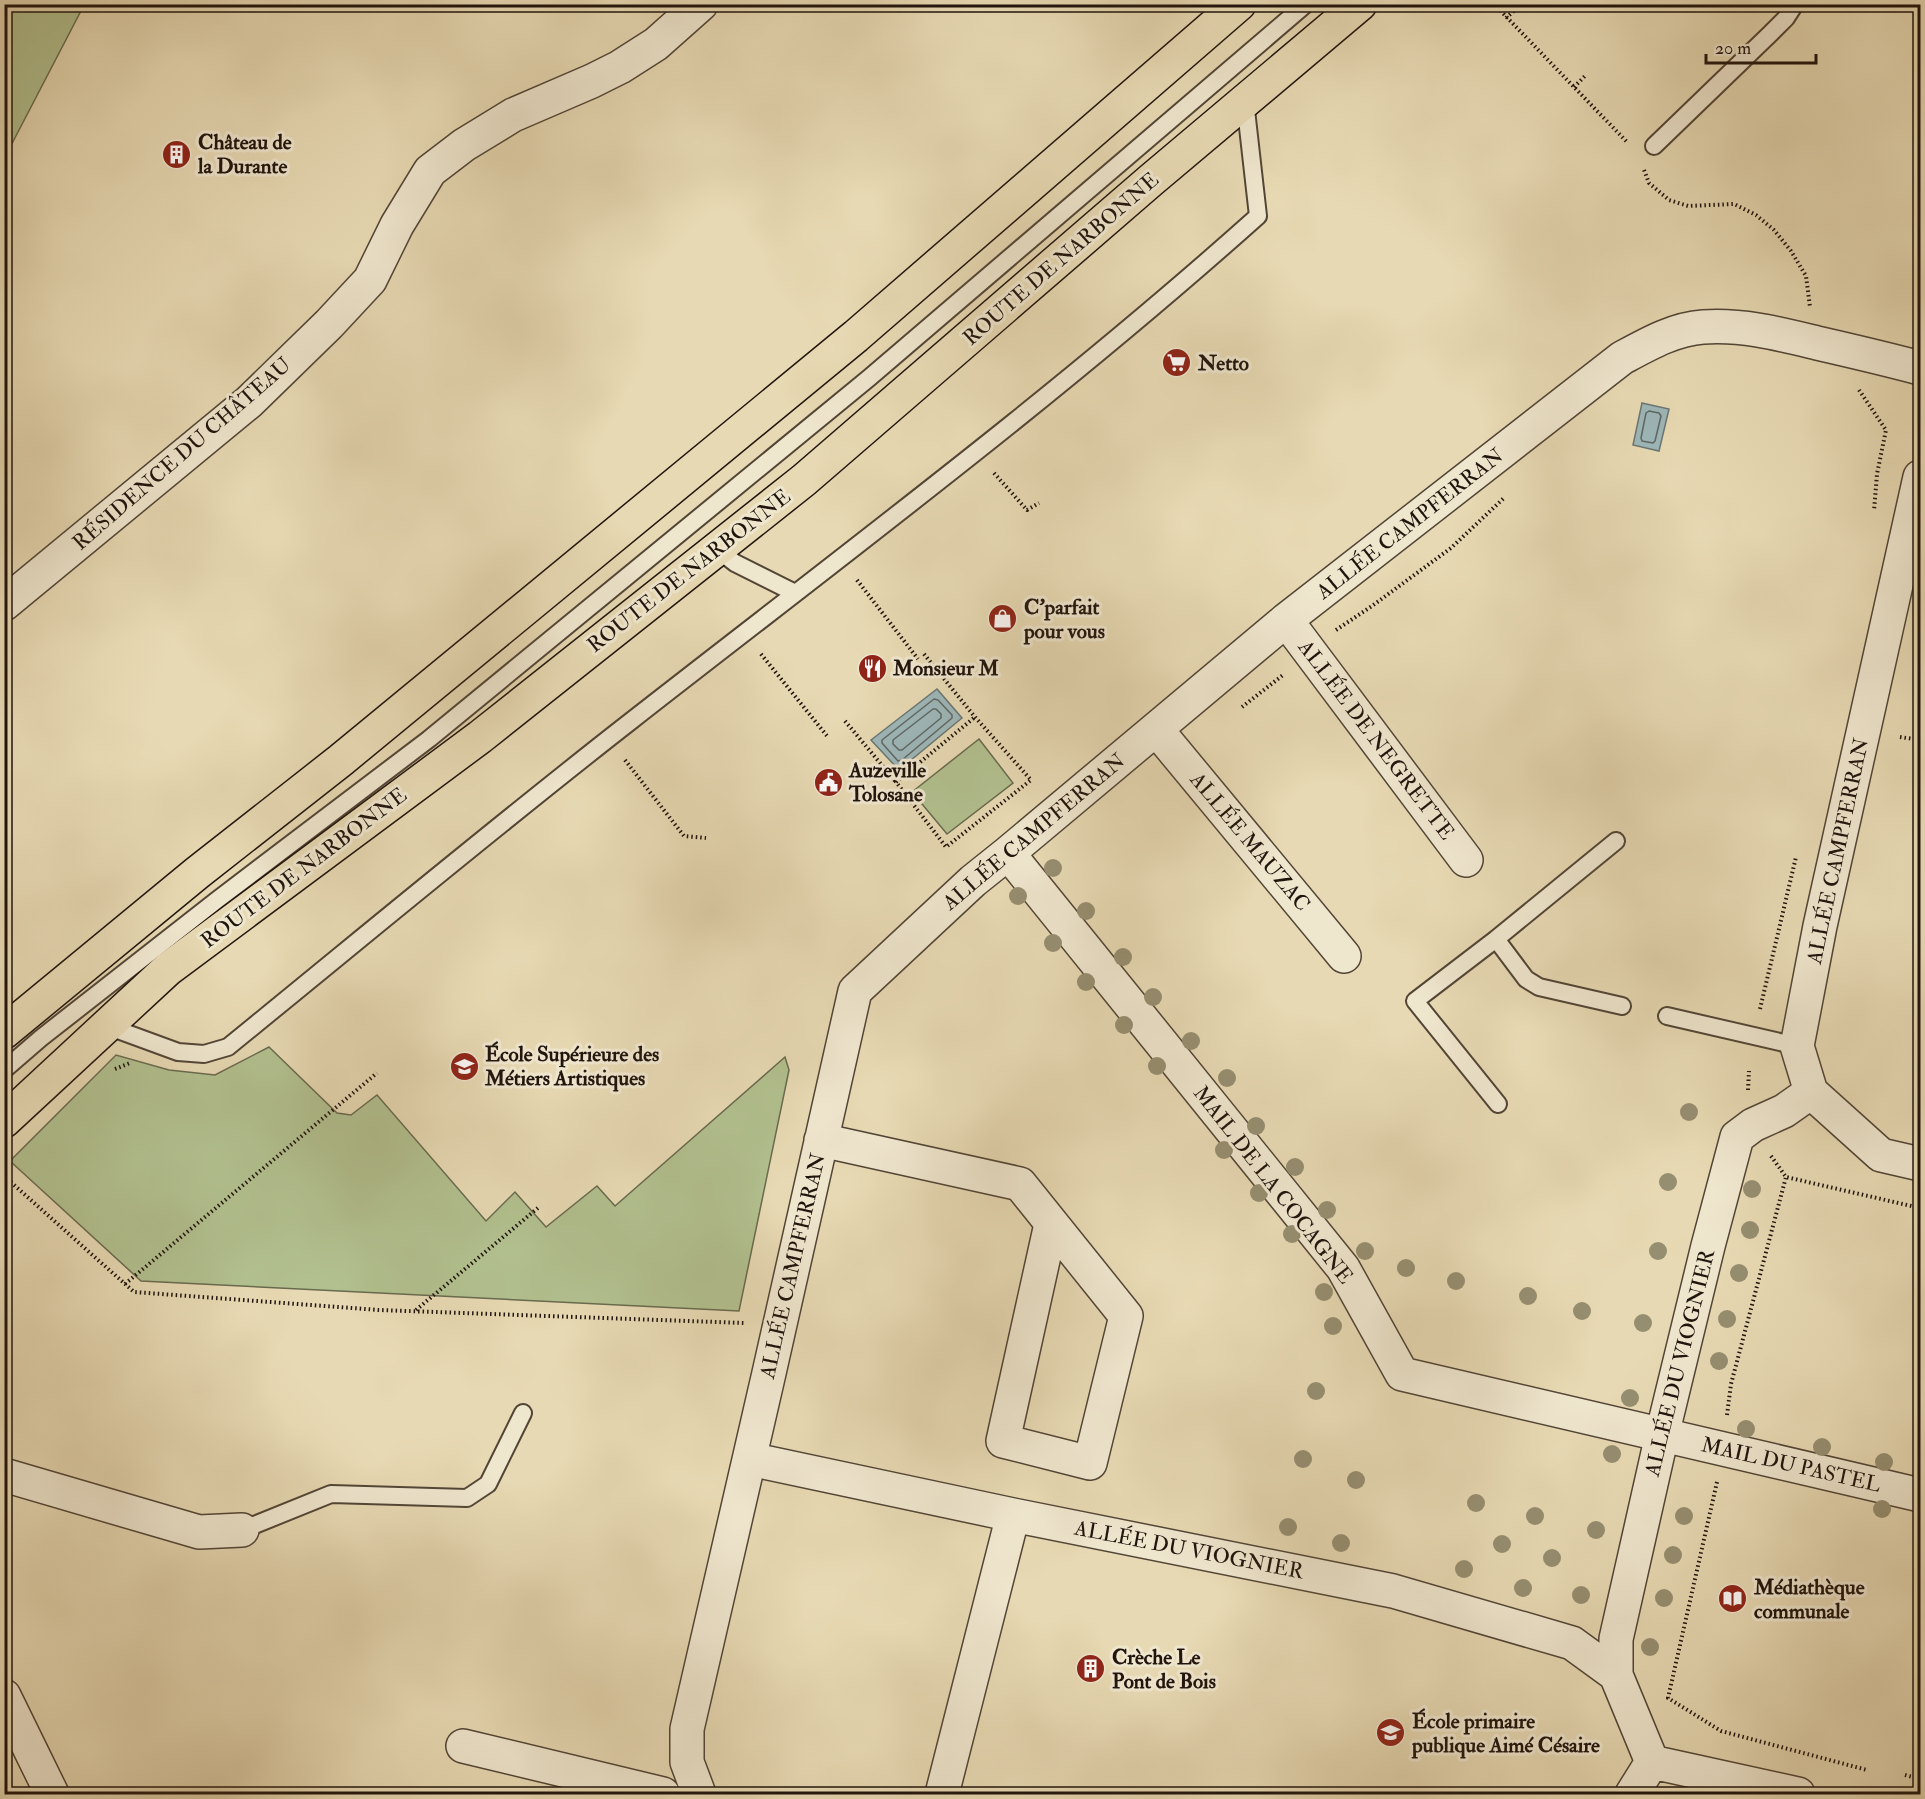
<svg xmlns="http://www.w3.org/2000/svg" width="1925" height="1799" viewBox="0 0 1925 1799" font-family="'IM FELL Double Pica',serif">
	<style>
		.green { fill: #b2c08f; stroke: #696a4e; stroke-width: 1.5 }
		.water { fill: #9db7b9; stroke: #6b7674; stroke-width: 1.5 }
		.lines { fill: none; stroke-linecap: round; stroke-linejoin: round }
		.shore { stroke: #5e6663; stroke-width: 1.5 }
		.lane-casing { stroke: #524536; stroke-width: 20 }
		.street-casing { stroke: #524536; stroke-width: 36 }
		.primary-casing { stroke: #20140d; stroke-width: 36 }
		.path { stroke: #20140d; stroke-width: 4; stroke-dasharray: 1.5 3; stroke-linecap: butt }
		.lane { stroke: #efe6ce; stroke-width: 16 }
		.street { stroke: #efe6ce; stroke-width: 33 }
		.primary { stroke: #e7d9b3; stroke-width: 33 }
		.tree { fill: #968e70 }
		.labels { text-anchor: middle; dominant-baseline: central; stroke-width: 6; stroke-linejoin: round; paint-order: stroke }
		.poi-label { font-size: 21px; font-weight: bold; fill: #20140d; stroke: #efe6ce; text-anchor: start }
		.street-label { font-size: 21px; fill: #20140d; stroke: #efe6ce }
	</style>
	<rect width="100%" height="100%" fill="#e7d9b3"/>
	<filter id="stains"><feTurbulence type="fractalNoise" baseFrequency=".00333" numOctaves="4"/><feColorMatrix values="0 0 0 0 .2 0 0 0 0 .09 0 0 0 0 .02 0 0 0 .5 -.17"/></filter>
	<radialGradient id="worn" r=".72"><stop offset=".6" stop-color="#630" stop-opacity="0"/><stop offset="1" stop-color="#630" stop-opacity=".3"/></radialGradient>
	<!-- green -->
	<path class="green" d="M5,4L84,5L5,157L4,5Z
		M979,739L1013,783L947,834L912,792Z
		M269,1047L337,1113L351,1115L377,1095L486,1221L515,1192L546,1227L597,1186L615,1206L785,1057L789,1070L739,1311L141,1281L10,1161L116,1055L169,1070L215,1075Z"/>
	<!-- water -->
	<path class="water" d="M1642,403L1669,409L1659,451L1633,445Z
		M937,689L962,718L899,770L871,740Z"/>
	<g class="lines">
		<!-- shore -->
		<path class="shore" d="M1649,411L1659,413L1661,416L1655,441L1653,443L1642,441L1641,438L1646,413Z
			M934,699L938,700L952,715V718L902,760L898,761L882,743V740Z
			M933,709H936L941,714V718L902,750H899L893,744V740Z"/>
		<defs>
			<path id="lane" d="M1654,146L1770,34L1786,18L1795,4
				M717,549L735,563L795,593
				M1496,939L1526,979L1539,987L1622,1006
				M1667,1016L1797,1046
				M107,1026L178,1052L204,1054L228,1047C362,938 495,827 631,721C842,556 1058,395 1258,216L1245,101
				M4,1070L41,1038L217,900L429,739L869,378L1306,4
				M1498,1104L1415,1001L1496,939L1616,841
				M242,1530L331,1494L467,1498L488,1484L523,1413"/>
			<path id="street" d="M1920,477L1820,926L1797,1046L1811,1092L1881,1155L1920,1164
				M4,604L249,402L329,324L370,280L397,225L430,171L464,145L513,115L592,81L620,67L656,44L701,4
				M1286,620L1466,860
				M1156,729L1344,956
				M1008,853L1343,1268L1402,1374L1920,1495
				M821,1140L1020,1184L1126,1316L1090,1463L1003,1441L1051,1224
				M750,1459L1013,1515L1393,1591L1572,1643L1616,1675
				M4,1475L199,1532L242,1530
				M4,1696L52,1794
				M463,1746L663,1794
				M1652,1762L1616,1675V1639L1662,1435L1708,1246L1737,1137L1753,1125L1784,1111L1811,1092
				M699,1794L687,1762V1729L769,1373L855,991L973,881L1008,853L1286,620L1622,358C1648,344 1674,329 1703,327C1742,324 1780,334 1817,343C1852,351 1886,359 1920,368
				M942,1794L1013,1515
				M1632,1794L1652,1762L1798,1794"/>
			<path id="primary" d="M4,1032L197,873L341,760L856,336L1239,4
				M4,1121L168,969L480,737L804,480L1150,181L1360,4"/>
		</defs>
		<!-- lane casing -->
		<use href="#lane" class="lane-casing"/>
		<!-- street casing -->
		<use href="#street" class="street-casing"/>
		<!-- primary casing -->
		<use href="#primary" class="primary-casing"/>
		<!-- path -->
		<path class="path" d="M1494,4L1627,142
			M1506,18L1518,7
			M1574,87L1586,75
			M1644,170L1649,183L1669,200L1688,206L1734,204L1756,215L1774,230L1791,251L1806,276L1810,307
			M1859,390L1886,430L1877,474L1874,511
			M994,473L1027,510L1039,503
			M857,580L918,659
			M1336,630L1372,606L1451,548L1505,497
			M761,654L827,736
			M924,654L975,717
			M1242,707L1283,675
			M975,717L1031,780L946,847L896,782Z
			M845,721L896,782
			M1900,737L1920,740
			M625,760L684,836L706,838
			M1760,1009L1796,857
			M115,1069L130,1063
			M1748,1090L1749,1071
			M1771,1156L1786,1177L1920,1208
			M4,1176L134,1292L379,1310L744,1323
			M125,1284L377,1073
			M416,1310L539,1207
			M1727,1415L1731,1384L1786,1177
			M1717,1482L1668,1698L1721,1731L1867,1770
			M1905,1775L1920,1779"/>
		<!-- lane -->
		<use href="#lane" class="lane"/>
		<!-- street -->
		<use href="#street" class="street"/>
		<!-- primary -->
		<use href="#primary" class="primary"/>
	</g>
	<!-- trees -->
	<g class="tree">
		<circle cx="1053" cy="868" r="9"/>
		<circle cx="1018" cy="896" r="9"/>
		<circle cx="1086" cy="911" r="9"/>
		<circle cx="1053" cy="943" r="9"/>
		<circle cx="1123" cy="957" r="9"/>
		<circle cx="1086" cy="982" r="9"/>
		<circle cx="1153" cy="997" r="9"/>
		<circle cx="1124" cy="1025" r="9"/>
		<circle cx="1191" cy="1041" r="9"/>
		<circle cx="1157" cy="1066" r="9"/>
		<circle cx="1227" cy="1078" r="9"/>
		<circle cx="1689" cy="1112" r="9"/>
		<circle cx="1256" cy="1126" r="9"/>
		<circle cx="1224" cy="1150" r="9"/>
		<circle cx="1295" cy="1167" r="9"/>
		<circle cx="1668" cy="1182" r="9"/>
		<circle cx="1752" cy="1189" r="9"/>
		<circle cx="1259" cy="1193" r="9"/>
		<circle cx="1327" cy="1210" r="9"/>
		<circle cx="1750" cy="1230" r="9"/>
		<circle cx="1292" cy="1234" r="9"/>
		<circle cx="1365" cy="1251" r="9"/>
		<circle cx="1658" cy="1251" r="9"/>
		<circle cx="1406" cy="1268" r="9"/>
		<circle cx="1739" cy="1273" r="9"/>
		<circle cx="1456" cy="1281" r="9"/>
		<circle cx="1324" cy="1292" r="9"/>
		<circle cx="1528" cy="1296" r="9"/>
		<circle cx="1582" cy="1311" r="9"/>
		<circle cx="1727" cy="1319" r="9"/>
		<circle cx="1643" cy="1323" r="9"/>
		<circle cx="1333" cy="1326" r="9"/>
		<circle cx="1719" cy="1361" r="9"/>
		<circle cx="1316" cy="1391" r="9"/>
		<circle cx="1630" cy="1398" r="9"/>
		<circle cx="1746" cy="1429" r="9"/>
		<circle cx="1822" cy="1447" r="9"/>
		<circle cx="1612" cy="1454" r="9"/>
		<circle cx="1303" cy="1459" r="9"/>
		<circle cx="1884" cy="1462" r="9"/>
		<circle cx="1356" cy="1480" r="9"/>
		<circle cx="1476" cy="1503" r="9"/>
		<circle cx="1882" cy="1509" r="9"/>
		<circle cx="1535" cy="1516" r="9"/>
		<circle cx="1684" cy="1516" r="9"/>
		<circle cx="1288" cy="1527" r="9"/>
		<circle cx="1596" cy="1530" r="9"/>
		<circle cx="1341" cy="1543" r="9"/>
		<circle cx="1502" cy="1544" r="9"/>
		<circle cx="1673" cy="1555" r="9"/>
		<circle cx="1552" cy="1558" r="9"/>
		<circle cx="1464" cy="1569" r="9"/>
		<circle cx="1523" cy="1588" r="9"/>
		<circle cx="1581" cy="1595" r="9"/>
		<circle cx="1664" cy="1598" r="9"/>
		<circle cx="1650" cy="1647" r="9"/>
	</g>
	<!-- icons -->
	<defs>
		<symbol id="building-disc" viewBox="-11 -11 22 22"><circle r="9.5" fill="#8f2418" stroke="#efe6ce"/><path d="M-4-6H4V6H1V3H-1V6H-4ZM-2.5-4.3h1.7v1.8h-1.7ZM.8-4.3h1.7v1.8H.8ZM-2.5-1h1.7V.8h-1.7ZM.8-1h1.7V.8H.8Z" fill="#fff"/></symbol>
		<symbol id="supermarket-disc" viewBox="-11 -11 22 22"><circle r="9.5" fill="#8f2418" stroke="#efe6ce"/><path d="M-6-5.5h2.5l.6 2H6L4.5 2H-2.5L-4.4-4H-6ZM-1.5 3.2a1.3 1.3 0 1 0 .1 0ZM3 3.2a1.3 1.3 0 1 0 .1 0Z" fill="#fff"/></symbol>
		<symbol id="shop-disc" viewBox="-11 -11 22 22"><circle r="9.5" fill="#8f2418" stroke="#efe6ce"/><path d="M-5-2.5h2.3a2.7 3.5 0 0 1 5.4 0H5L5.5 6h-11ZM-1.5-2.5h3a1.5 2.3 0 0 0-3 0Z" fill="#fff"/></symbol>
		<symbol id="restaurant-disc" viewBox="-11 -11 22 22"><circle r="9.5" fill="#8f2418" stroke="#efe6ce"/><path d="M-5-6h1v4h1v-4h1v4h1v-4h1v5L-1.5 .5V6h-2V.5L-5-1ZM5-6V6H3V1.5H1.5Q1.5-4 5-6Z" fill="#fff"/></symbol>
		<symbol id="civic-disc" viewBox="-11 -11 22 22"><circle r="9.5" fill="#8f2418" stroke="#efe6ce"/><path d="M-.6-6.5H3V-4.5H.6V-3L4-1V1h2V6H-6V1h2V-1L-.6-3ZM-1.2 2.5V6h2.4V2.5Z" fill="#fff"/></symbol>
		<symbol id="university-disc" viewBox="-11 -11 22 22"><circle r="9.5" fill="#8f2418" stroke="#efe6ce"/><path d="M0-5L7-2L0 1L-7-2ZM-4 1L0 2.5L4 1V4Q0 6-4 4Z" fill="#fff"/></symbol>
		<symbol id="library-disc" viewBox="-11 -11 22 22"><circle r="9.5" fill="#8f2418" stroke="#efe6ce"/><path d="M-6-4Q-3-5.5-.7-3.5V5Q-3 3-6 4ZM6-4Q3-5.5 .7-3.5V5Q3 3 6 4Z" fill="#fff"/></symbol>
		<symbol id="school-disc" viewBox="-11 -11 22 22"><circle r="9.5" fill="#8f2418" stroke="#efe6ce"/><path d="M0-5L7-2L0 1L-7-2ZM-4 1L0 2.5L4 1V4Q0 6-4 4Z" fill="#fff"/></symbol>
	</defs>
	<g fill-rule="evenodd">
		<use href="#building-disc" x="160" y="138" width="33" height="33"/>
		<use href="#supermarket-disc" x="1160" y="346" width="33" height="33"/>
		<use href="#shop-disc" x="986" y="602" width="33" height="33"/>
		<use href="#restaurant-disc" x="856" y="652" width="33" height="33"/>
		<use href="#civic-disc" x="812" y="766" width="33" height="33"/>
		<use href="#university-disc" x="448" y="1050" width="33" height="33"/>
		<use href="#library-disc" x="1716" y="1582" width="33" height="33"/>
		<use href="#building-disc" x="1074" y="1652" width="33" height="33"/>
		<use href="#school-disc" x="1374" y="1716" width="33" height="33"/>
	</g>
	<g class="labels">
		<!-- poi labels -->
		<g class="poi-label">
			<text x="198" y="142">Château de<tspan x="198" dy="24">la Durante</tspan></text>
			<text x="1198" y="363">Netto</text>
			<text x="1024" y="607">C'parfait<tspan x="1024" dy="24">pour vous</tspan></text>
			<text x="893" y="668">Monsieur M</text>
			<text x="849" y="770">Auzeville<tspan x="849" dy="24">Tolosane</tspan></text>
			<text x="485" y="1054">École Supérieure des<tspan x="485" dy="24">Métiers Artistiques</tspan></text>
			<text x="1754" y="1587">Médiathèque<tspan x="1754" dy="24">communale</tspan></text>
			<text x="1112" y="1657">Crèche Le<tspan x="1112" dy="24">Pont de Bois</tspan></text>
			<text x="1412" y="1721">École primaire<tspan x="1412" dy="24">publique Aimé Césaire</tspan></text>
		</g>
		<!-- street labels -->
		<g class="street-label">
			<text transform="translate(1061 259) rotate(-41)">ROUTE DE NARBONNE</text>
			<text transform="translate(182 454) rotate(-41)">RÉSIDENCE DU CHÂTEAU</text>
			<text transform="translate(1410 524) rotate(-38)">ALLÉE CAMPFERRAN</text>
			<text transform="translate(689 571) rotate(-38)">ROUTE DE NARBONNE</text>
			<text transform="translate(1376 740) rotate(53)">ALLÉE DE NEGRETTE</text>
			<text transform="translate(1034 832) rotate(-40)">ALLÉE CAMPFERRAN</text>
			<text transform="translate(1250 842) rotate(50)">ALLÉE MAUZAC</text>
			<text transform="translate(1838 851) rotate(-78)">ALLÉE CAMPFERRAN</text>
			<text transform="translate(304 868) rotate(-37)">ROUTE DE NARBONNE</text>
			<text transform="translate(1273 1185) rotate(52)">MAIL DE LA COCAGNE</text>
			<text transform="translate(793 1266) rotate(-77)">ALLÉE CAMPFERRAN</text>
			<text transform="translate(1680 1363) rotate(-76)">ALLÉE DU VIOGNIER</text>
			<text transform="translate(1791 1465) rotate(13)">MAIL DU PASTEL</text>
			<text transform="translate(1189 1550) rotate(11)">ALLÉE DU VIOGNIER</text>
		</g>
	</g>
	<!-- margin -->
	<rect width="1925" height="1799" fill="none" stroke="#e7d9b3" stroke-width="24"/>
	<rect x="6" y="6" width="1913" height="1787" fill="none" stroke="#20140d" stroke-width="3"/>
	<rect x="12" y="12" width="1901" height="1775" fill="none" stroke="#20140d" stroke-width="1.5"/>
	<!-- scale -->
	<path d="M1706 54v9h110v-9" fill="none" stroke="#20140d" stroke-width="3"/>
	<text x="1715" y="54" font-size="18" fill="#20140d" stroke="#efe6ce" stroke-width="4.5" paint-order="stroke">20 m</text>
	<rect width="100%" height="100%" filter="url(#stains)"/>
	<rect width="100%" height="100%" fill="url(#worn)"/>
</svg>
